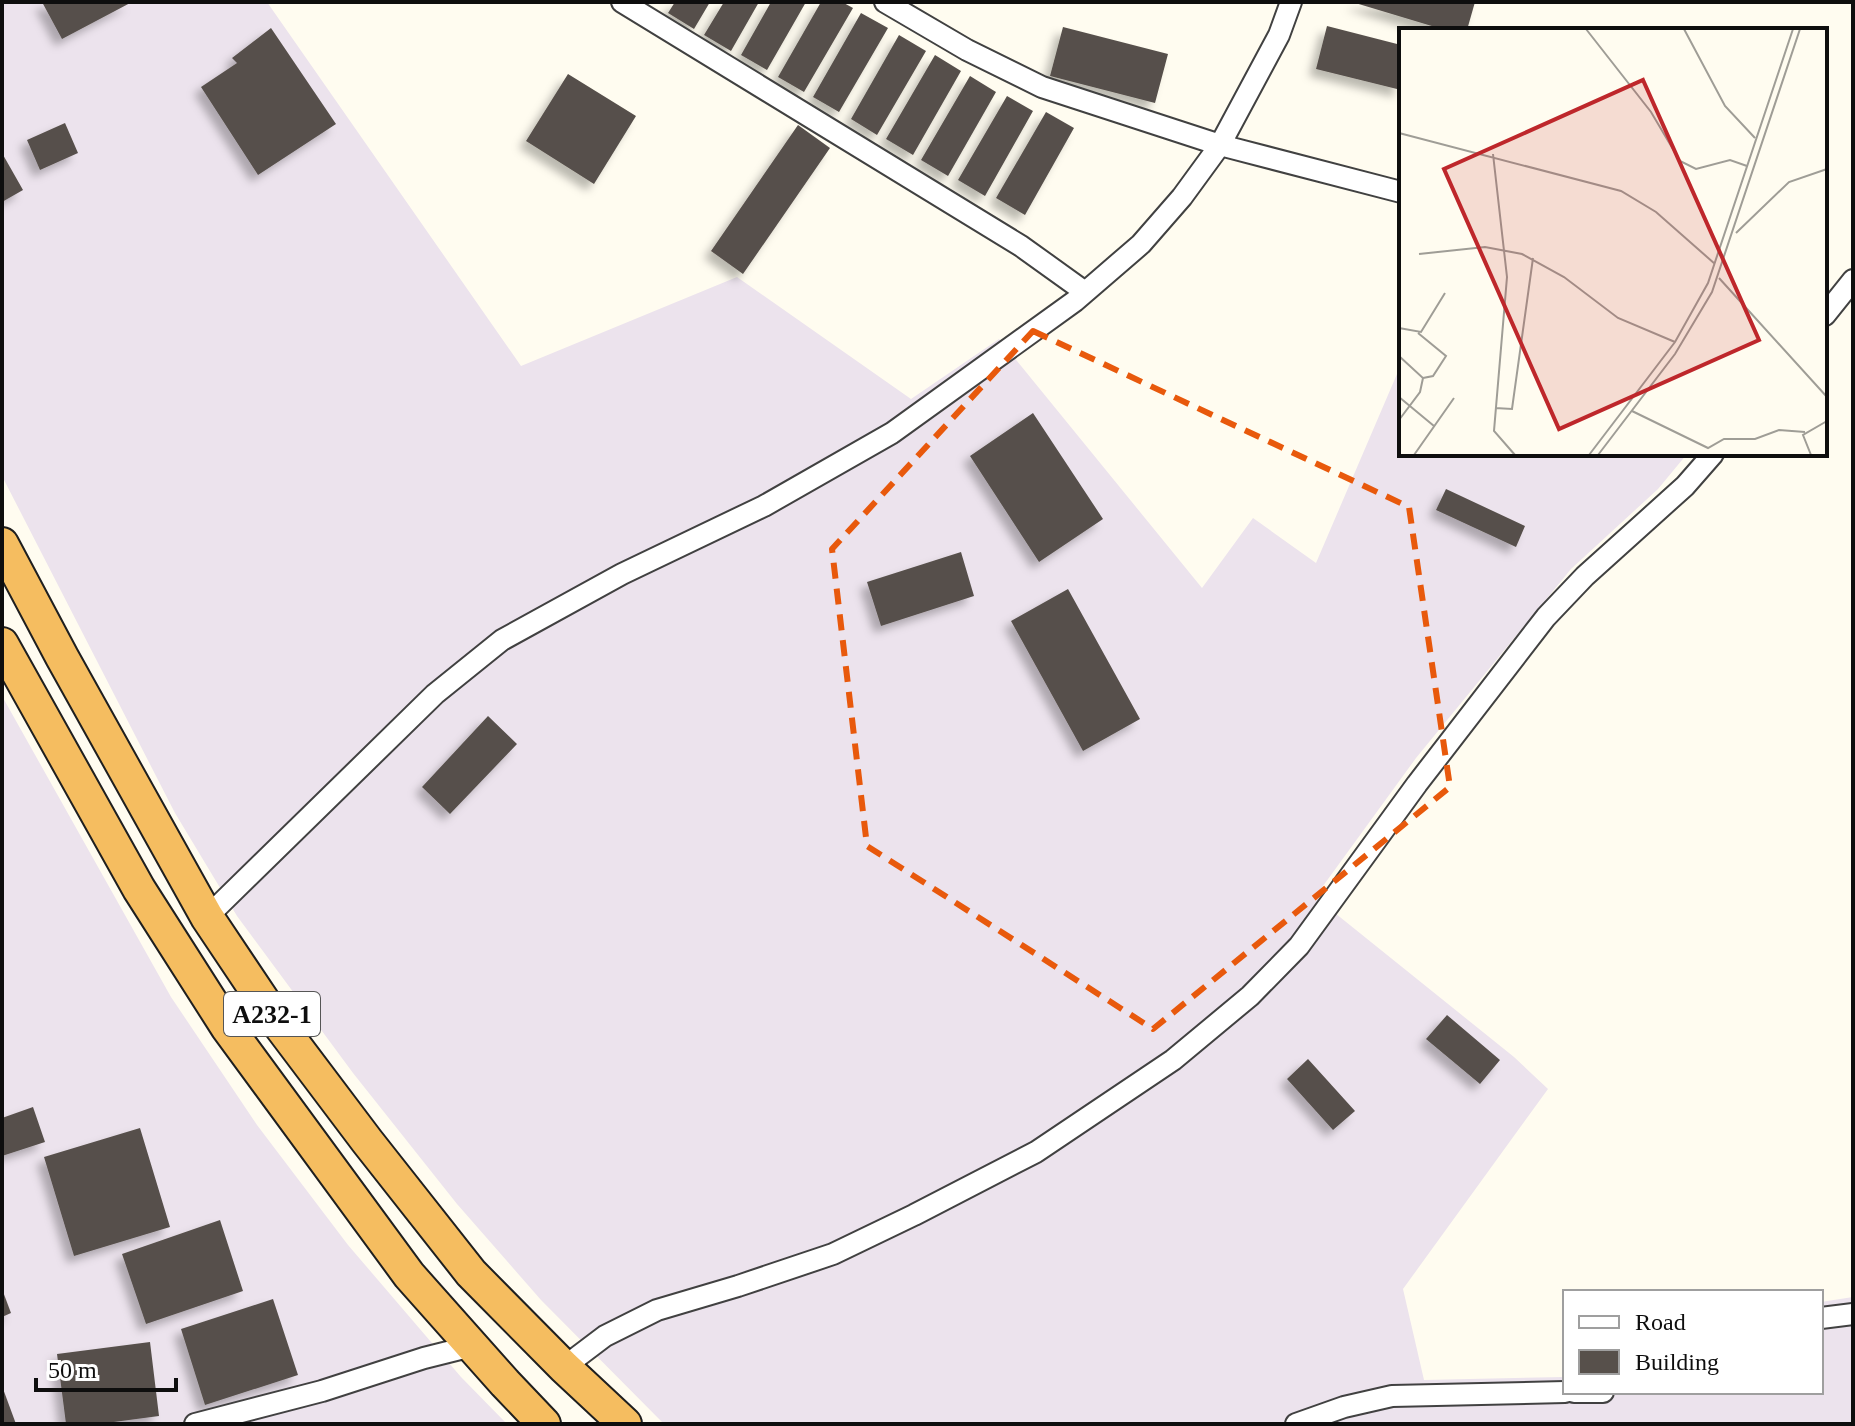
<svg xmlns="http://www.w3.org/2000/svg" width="1855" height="1426" viewBox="0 0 1855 1426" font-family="Georgia,serif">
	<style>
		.industrial { fill: #ece3ed }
		.building { fill: #57504b; filter: url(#shadow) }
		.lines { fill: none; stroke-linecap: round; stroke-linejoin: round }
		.minor-casing { stroke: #414141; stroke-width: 24 }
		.trunk-casing { stroke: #1f1f1f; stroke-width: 36 }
		.minor { stroke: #fff; stroke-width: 20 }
		.trunk { stroke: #f5bd60; stroke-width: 32 }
		.marked { fill: none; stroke: #e8590c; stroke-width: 6; stroke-dasharray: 16 10; stroke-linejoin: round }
		.labels { text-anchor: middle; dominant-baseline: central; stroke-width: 8; stroke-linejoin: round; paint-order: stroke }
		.shield { fill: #fff; stroke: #565656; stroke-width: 2 }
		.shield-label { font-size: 26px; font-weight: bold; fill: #0e0e0e }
		.inset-road { fill: none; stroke: #9f9d96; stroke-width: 2 }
		.view { fill: #be272b; fill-opacity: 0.15; stroke: #be272b; stroke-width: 4 }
		.inset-edge { fill: none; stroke: #0e0e0e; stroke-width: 4 }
	</style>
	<defs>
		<filter id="shadow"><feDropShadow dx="-7" dy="7" stdDeviation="4" flood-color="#0004"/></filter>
	</defs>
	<rect width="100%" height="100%" fill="#fffcf0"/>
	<!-- industrial -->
	<path class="industrial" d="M2,2H267L521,366L737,277L911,399L999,339L1202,588L1253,518L1316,563L1397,374L1401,360V454H1687L1658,489L1571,569L1416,758L1315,897L1514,1057L1548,1089L1403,1289L1424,1380L1565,1377V1392H1821V1302L1853,1297V1424H664L541,1300L457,1204L353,1073L237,916L175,813L2,476Z
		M2,696L171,997L257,1125L348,1245L461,1377L507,1424H2Z"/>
	<!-- building -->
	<path class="building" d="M42,2H132L62,39Z
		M675,2H710L694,29L668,13Z
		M724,2H759L731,51L704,35Z
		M771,2H806L767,70L741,55Z
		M821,2H842L853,8L804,92L778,77Z
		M1352,2H1475L1467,30H1445Z
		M861,13L888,28L839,112L813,97Z
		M1327,26L1401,45V90L1316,69Z
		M1063,27L1168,54L1155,103L1050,76Z
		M271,28L336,124L258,175L201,87L237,63L232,58Z
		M899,35L926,51L877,135L851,119Z
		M935,55L961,71L913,155L886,139Z
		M568,74L636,116L594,184L526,141Z
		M970,76L996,92L948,176L921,160Z
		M1007,96L1033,111L985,196L958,180Z
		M1046,112L1074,128L1025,215L996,198Z
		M65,123L78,153L40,170L27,140Z
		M798,125L830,148L743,274L711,251Z
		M2,153L23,190L2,202Z
		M1033,413L1103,519L1039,562L970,456Z
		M1446,489L1525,526L1516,547L1436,510Z
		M961,552L974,596L881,626L867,582Z
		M1068,589L1140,719L1083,751L1011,621Z
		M488,716L517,744L450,814L422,787Z
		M1447,1015L1500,1060L1480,1084L1426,1039Z
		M1308,1059L1355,1111L1333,1130L1287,1079Z
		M33,1107L45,1142L2,1156V1118Z
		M140,1128L170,1227L74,1256L44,1157Z
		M220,1220L243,1291L146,1324L122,1254Z
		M2,1289L11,1313L2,1317Z
		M273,1299L298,1375L205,1405L181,1329Z
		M150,1342L159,1416L99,1424H66L57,1354Z
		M2,1386L16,1424H2Z"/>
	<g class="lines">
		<defs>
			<path id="minor" d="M622,2L1021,246L1085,292
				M885,2L967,50L1042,87L1220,145L1401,192
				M1825,315L1853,280
				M207,917L435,694L502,640L622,574L764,506L892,433L1075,301L1141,244L1182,197L1220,145L1279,35L1291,2
				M1821,1318L1853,1314
				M564,1367L605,1336L657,1310L738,1286L833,1254L914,1215L1036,1152L1173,1060L1250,996L1299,946L1417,784L1546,617L1585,576L1685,486L1713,454
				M1574,1392H1603
				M195,1424L322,1391L424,1358L472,1346
				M1296,1424L1344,1407L1392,1396L1565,1392"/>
			<path id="trunk" d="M2,544L62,657L207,917L278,1023L367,1141L471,1273L564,1367L625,1424
				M2,644L139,889L227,1027L409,1275L505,1383L544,1424"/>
		</defs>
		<!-- minor casing -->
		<use href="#minor" class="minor-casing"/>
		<!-- trunk casing -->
		<use href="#trunk" class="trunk-casing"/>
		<!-- minor -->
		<use href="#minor" class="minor"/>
		<!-- trunk -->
		<use href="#trunk" class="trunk"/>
	</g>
	<!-- marked area -->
	<path class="marked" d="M1033,331L1409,507L1450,787L1153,1029L867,846L832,549Z"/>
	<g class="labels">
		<!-- shield labels -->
		<rect class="shield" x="224" y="992" width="96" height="44" rx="6"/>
		<g class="shield-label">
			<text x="272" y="1014">A232-1</text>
		</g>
	</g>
	<!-- overview -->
	<g transform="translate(1399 28)">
		<rect width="428" height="428" fill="#fffcf0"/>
		<path class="inset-road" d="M187,1L252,84L281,133L297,141L331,132L348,138M285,1L326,78L356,110M0,105L222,163L257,184L316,236M94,126L108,249L95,403L116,427M337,205L390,154L428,141M20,226L86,219L123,226L165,249L219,290L276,314M320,250L428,369M0,300L22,304L46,265M19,305L47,328L34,348L24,350M0,328L24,350L21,364L0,392M0,369L35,398M96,380L113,381L134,230M233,383L309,420L325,411H356L380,402L406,404M15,427L55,370M190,427L276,314L309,255L394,1M199,427L276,326L313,264L401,1M412,427L404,407L428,393"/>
		<path class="view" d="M244,52L360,312L160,401L45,141Z"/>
		<rect width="428" height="428" class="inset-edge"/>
	</g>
	<!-- border -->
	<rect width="1855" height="1426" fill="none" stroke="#0e0e0e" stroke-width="8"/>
	<!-- legend -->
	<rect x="1563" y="1290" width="260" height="104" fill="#ffffff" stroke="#9f9f9f" stroke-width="2"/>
	<rect x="1579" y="1316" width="40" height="12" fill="#ffffff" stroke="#9f9f9f" stroke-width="2"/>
	<text x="1635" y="1330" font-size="24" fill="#0e0e0e">Road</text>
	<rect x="1579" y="1350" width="40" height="24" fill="#57504b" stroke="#9f9f9f" stroke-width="2"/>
	<text x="1635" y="1370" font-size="24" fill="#0e0e0e">Building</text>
	<!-- scale -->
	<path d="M36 1378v12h140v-12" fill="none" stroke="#0e0e0e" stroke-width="4"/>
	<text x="48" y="1378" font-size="24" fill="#0e0e0e" stroke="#ffffff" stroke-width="6" paint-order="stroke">50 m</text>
</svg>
